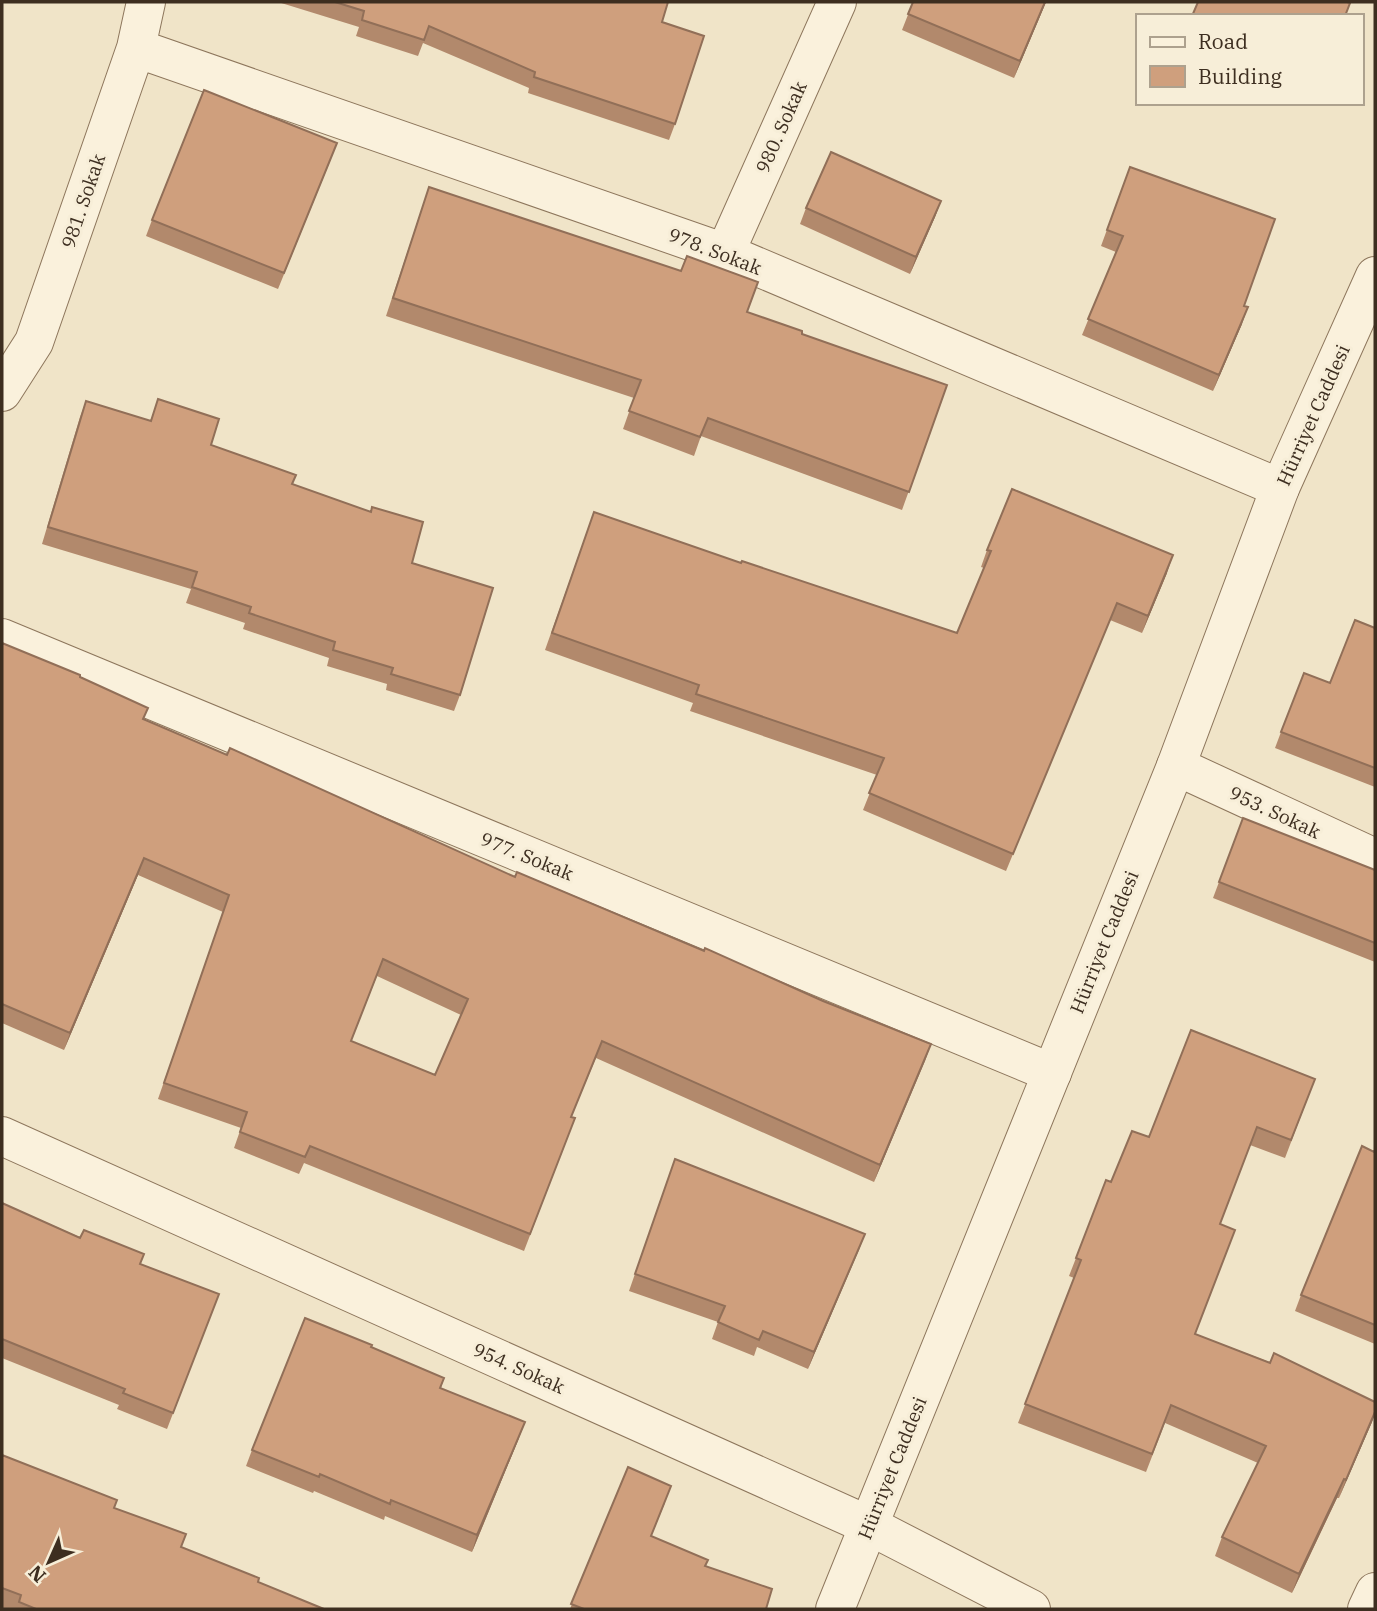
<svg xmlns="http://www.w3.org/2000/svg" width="1377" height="1611" viewBox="0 0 1377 1611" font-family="'IBM Plex Serif',serif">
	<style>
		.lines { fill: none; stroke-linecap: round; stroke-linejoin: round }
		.minor-casing { stroke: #8d765c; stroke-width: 40 }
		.tertiary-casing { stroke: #8d765c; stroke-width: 40 }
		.minor { stroke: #faf1dc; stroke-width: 38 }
		.tertiary { stroke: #faf1dc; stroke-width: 38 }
		.wall { fill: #b2896c; fill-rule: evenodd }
		.shaded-wall { fill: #916f58 }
		.building { fill: #cf9f7d; stroke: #916f58; stroke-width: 2; fill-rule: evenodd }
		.labels { text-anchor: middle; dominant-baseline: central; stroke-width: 6; stroke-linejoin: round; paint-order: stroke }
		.street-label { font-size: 19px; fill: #3d2e20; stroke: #f7eed8 }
	</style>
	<rect width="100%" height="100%" fill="#f0e4c8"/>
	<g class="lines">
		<defs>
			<path id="minor" d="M136,48L725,253L1280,488
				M725,253L837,2
				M2,392L34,342L136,48L146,2
				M2,638L1052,1073
				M1176,766L1375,858
				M2,1136L868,1525L1031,1609
				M1367,1609L1375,1592"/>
			<path id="tertiary" d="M835,1609L1176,766L1280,488L1375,276"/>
		</defs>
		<!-- minor casing -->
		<use href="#minor" class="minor-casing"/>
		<!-- tertiary casing -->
		<use href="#tertiary" class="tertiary-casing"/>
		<!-- minor -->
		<use href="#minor" class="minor"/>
		<!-- tertiary -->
		<use href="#tertiary" class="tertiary"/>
	</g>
	<!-- wall -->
	<path class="wall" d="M278,2H668L662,22L675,124L669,140L528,93L529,88L423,43L418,56L356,36L359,27Z
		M913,2H1046L1014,78L902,30Z
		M331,159L278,289L146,236L152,220Z
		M1130,167L1242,324L1213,391L1082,335L1116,252L1101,246Z
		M429,187L802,334L947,385L902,510L701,436L694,456L623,429L634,398L386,316Z
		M941,201L935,217L910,274L800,224L806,208Z
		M158,399L211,445L292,484L412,563L460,695L454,711L386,690L387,684L327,666L329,658L243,629L245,623L186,603L191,589L42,544L80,417L86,401L151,421Z
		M594,512L741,563L957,633L984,568L981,567L987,550L1167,573L1142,633L1110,620L1006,871L863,810L877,775L690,711L693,703L545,650Z
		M1375,628V787L1275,748L1281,732L1330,683Z
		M2,643L144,720L515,877L704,951L931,1044L874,1182L596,1058L571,1117L575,1118L524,1251L304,1163L299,1174L234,1148L241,1128L158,1099L223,912L138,875L64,1050L2,1023ZM377,976L461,1015L435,1075L351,1041Z
		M1243,818L1375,870V962L1213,898Z
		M1315,1079L1285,1158L1250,1145L1220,1224L1195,1334L1375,1402V1413L1372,1422L1339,1498H1337L1292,1593L1215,1556L1222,1537L1258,1463L1165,1423L1146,1472L1018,1423L1074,1278L1069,1276L1076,1258L1111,1182L1149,1137Z
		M1375,1150V1344L1295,1311L1301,1295Z
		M675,1159L865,1234L808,1369L757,1347L754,1356L712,1339L718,1322L629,1291Z
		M2,1203L141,1264L219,1294L167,1429L117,1409L119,1405L2,1358Z
		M371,1347L444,1378L441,1388L519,1438L472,1552L385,1516L384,1520L314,1491L313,1493L246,1466L252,1450Z
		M2,1455L114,1508L181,1547L258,1582L324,1609H6L2,1608Z
		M628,1467L665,1503L651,1536L706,1567L766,1609H570Z"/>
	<!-- shaded-wall -->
	<path class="shaded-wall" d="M1045,2H1046L1014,78L1020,61Z
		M941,201L935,217L910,274L916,257Z
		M1248,307L1242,324L1213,391L1219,375Z
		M1173,555L1167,573L1142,633L1148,616Z
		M144,858L138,875L64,1050L70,1033Z
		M931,1044L925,1061L874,1182L880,1165Z
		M865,1234L859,1250L808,1369L814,1352Z
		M1375,1412L1372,1422L1339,1498L1346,1480Z
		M525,1422L519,1438L472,1552L477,1535Z
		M1344,1479L1337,1498L1292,1593L1299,1574Z"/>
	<!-- building -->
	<path class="building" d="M335,2H668L662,22L704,36L675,124L534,77L535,72L429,26L424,40L362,20L364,11Z
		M913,2H1045L1020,61L908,14Z
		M1198,2H1347L1350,3L1345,16H1192Z
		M204,90L337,143L284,273L152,220Z
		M831,152L941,201L916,257L806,208Z
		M1130,167L1275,219L1244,306L1248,307L1219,375L1088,319L1123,236L1107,230Z
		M429,187L681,271L687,256L758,282L747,312L802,331V334L947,385L909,492L708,418L700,437L629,411L641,380L393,298Z
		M158,399L219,419L211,445L296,475L292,484L371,512L372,507L423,522L412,563L493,588L460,695L391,674L393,668L333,650L335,642L249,613L251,607L192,587L197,572L48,527L86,401L151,421Z
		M1012,489L1173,555L1148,616L1117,603L1013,854L869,793L884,758L696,694L699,685L552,633L594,512L741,563L742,561L957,633L991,551L987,550Z
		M1355,620L1375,628V768L1281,732L1304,673L1330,683Z
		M2,643L80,675V677L148,708L143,719L227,755L230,748L515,877L517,872L704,951L705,948L823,1001L931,1044L880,1165L602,1041L571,1117L575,1118L530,1234L310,1146L305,1157L240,1132L247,1112L164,1083L229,895L144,858L70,1033L2,1004ZM383,959L468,999L435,1075L351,1041Z
		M1243,818L1375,870V943L1219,882Z
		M1191,1030L1315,1079L1291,1140L1257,1127L1220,1224L1235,1230L1195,1334L1270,1363L1274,1353L1375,1402V1412L1346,1480L1344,1479L1299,1574L1222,1537L1266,1446L1171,1405L1152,1454L1025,1404L1081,1260L1076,1258L1106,1180L1111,1182L1132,1131L1149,1137Z
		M1362,1146L1374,1152L1375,1150V1325L1301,1295Z
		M675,1159L865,1234L814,1352L763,1331L759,1340L718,1322L725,1306L635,1274Z
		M2,1203L80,1238L84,1230L144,1254L140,1264L219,1294L173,1413L123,1393L125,1389L2,1339Z
		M305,1318L372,1345L371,1347L444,1378L440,1388L525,1422L477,1535L391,1500L390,1504L320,1474L319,1477L252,1450Z
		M2,1455L117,1500L114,1508L186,1534L181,1547L259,1578L258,1582L324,1609H36L19,1602L21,1595L2,1588Z
		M628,1467L671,1486L651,1536L708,1560L705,1566L772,1589L766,1609H584L571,1604Z"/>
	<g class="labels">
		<!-- street labels -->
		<g class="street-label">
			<text transform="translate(781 127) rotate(-66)">980. Sokak</text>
			<text transform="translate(83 201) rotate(-71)">981. Sokak</text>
			<text transform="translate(715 251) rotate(21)">978. Sokak</text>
			<text transform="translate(1313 415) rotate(-66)">Hürriyet Caddesi</text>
			<text transform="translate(1275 812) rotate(25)">953. Sokak</text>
			<text transform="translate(527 856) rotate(22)">977. Sokak</text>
			<text transform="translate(1104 942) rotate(-68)">Hürriyet Caddesi</text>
			<text transform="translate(519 1368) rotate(24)">954. Sokak</text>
			<text transform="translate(892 1468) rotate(-68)">Hürriyet Caddesi</text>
		</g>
	</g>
	<!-- border -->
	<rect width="1377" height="1611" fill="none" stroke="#3d2e20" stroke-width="7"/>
	<!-- legend -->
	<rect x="1136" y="14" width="228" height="91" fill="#f7eed8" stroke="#ada18e" stroke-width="2"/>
	<rect x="1150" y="37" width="35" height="10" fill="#faf1dc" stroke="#ada18e" stroke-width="2"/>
	<text x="1198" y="49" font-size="21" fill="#3d2e20">Road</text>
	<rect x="1150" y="66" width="35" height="21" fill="#cf9f7d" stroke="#ada18e" stroke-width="2"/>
	<text x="1198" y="84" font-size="21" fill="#3d2e20">Building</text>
	<!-- north arrow -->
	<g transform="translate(49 1562) rotate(225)" stroke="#f7eed8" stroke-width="5" paint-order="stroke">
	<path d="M0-5L12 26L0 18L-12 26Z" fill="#3d2e20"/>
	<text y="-10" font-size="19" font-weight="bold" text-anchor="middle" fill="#3d2e20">N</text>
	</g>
</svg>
